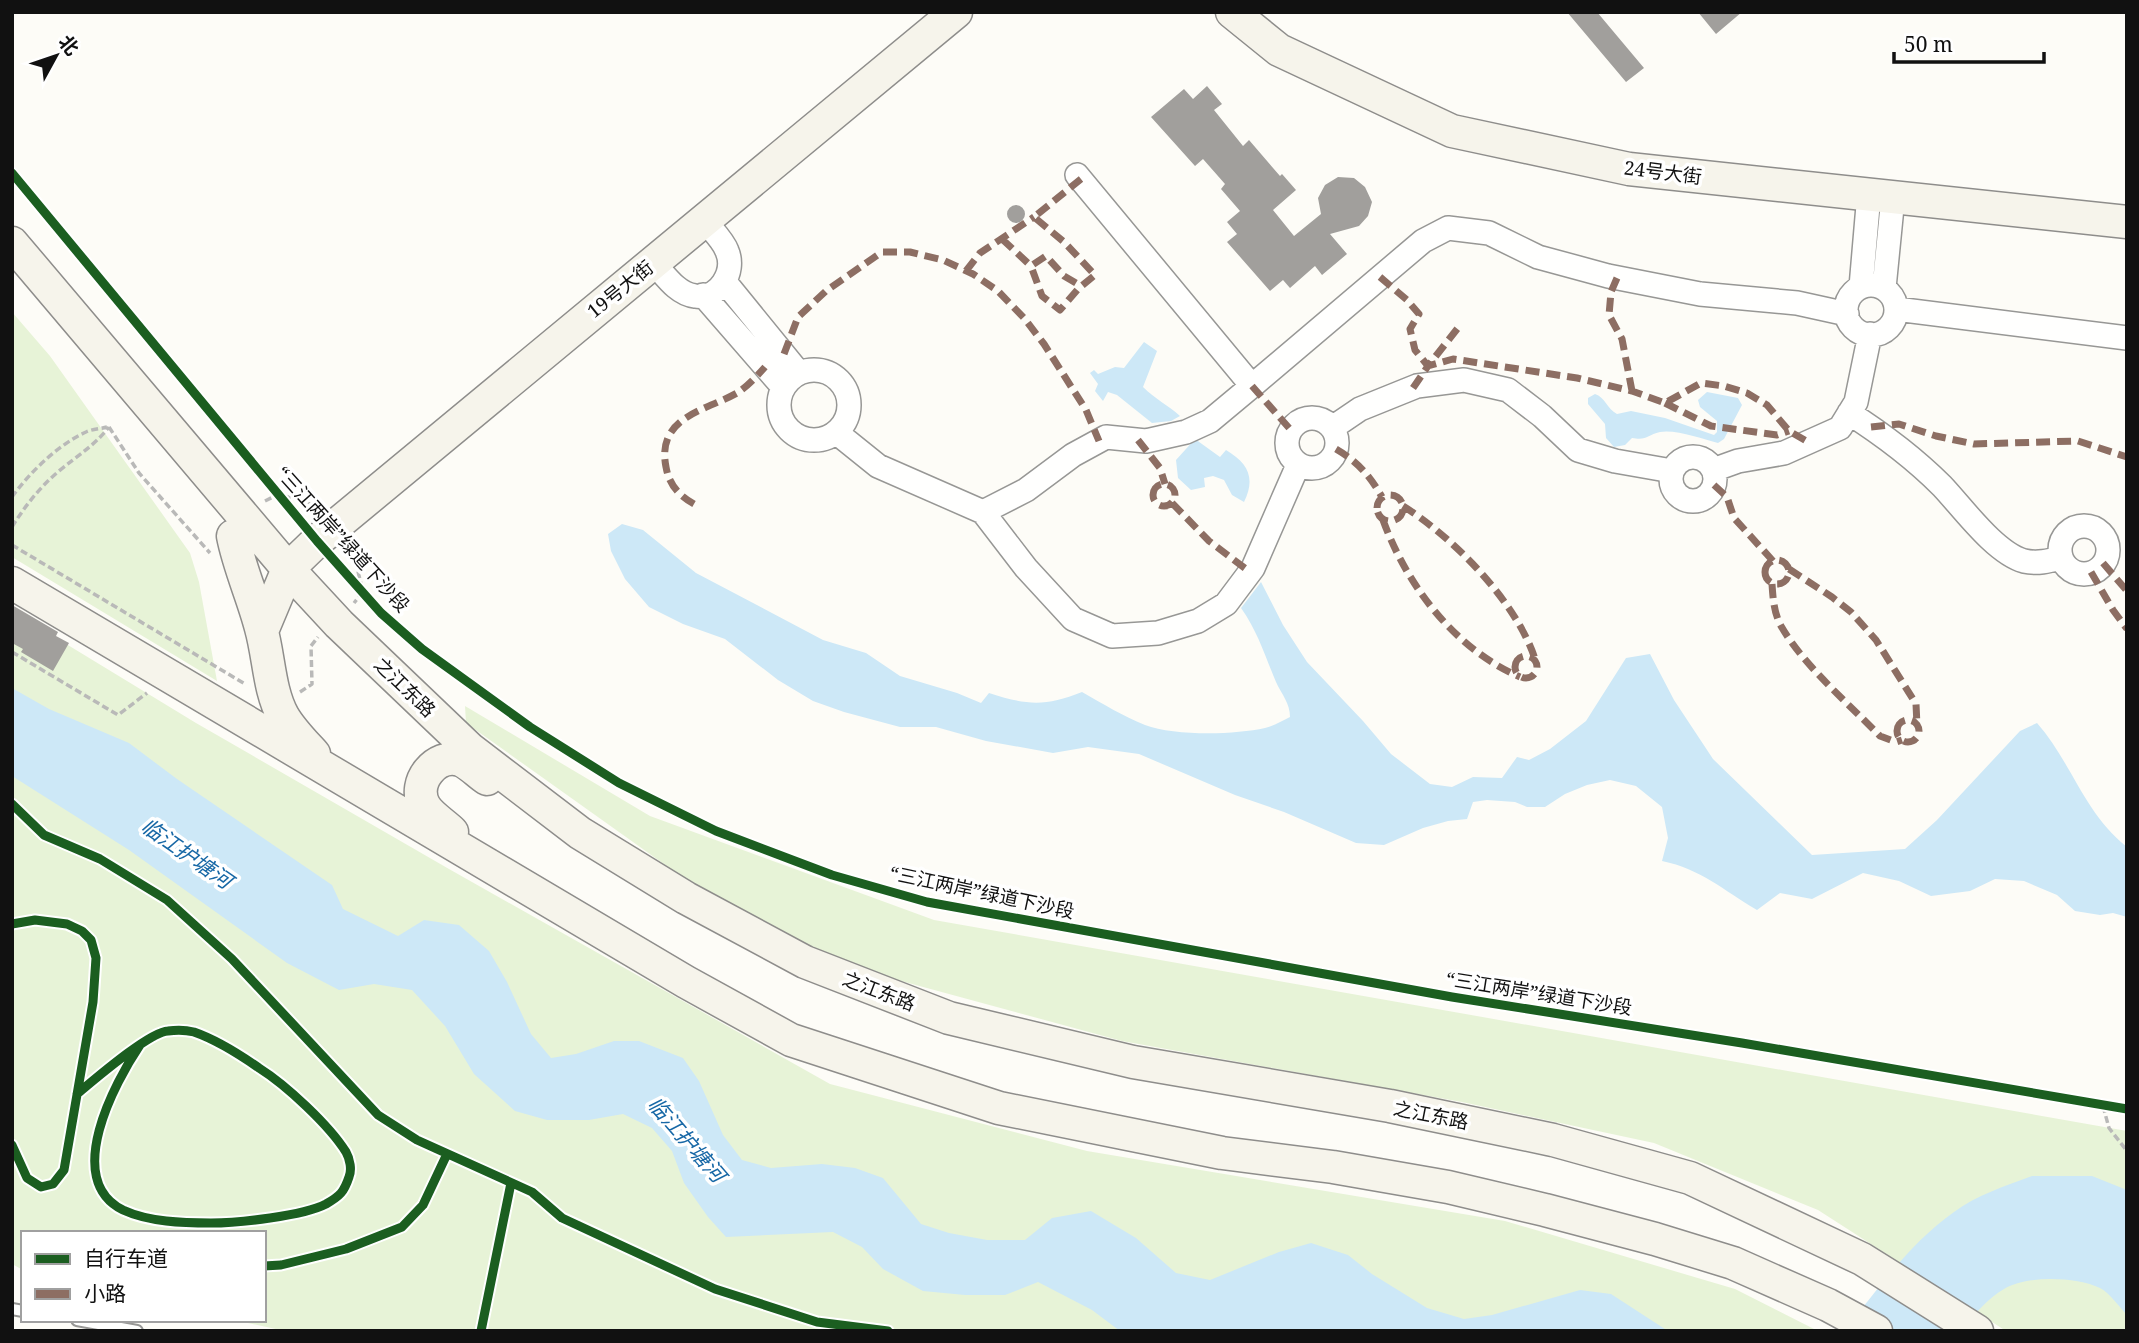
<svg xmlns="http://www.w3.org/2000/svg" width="2139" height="1343" viewBox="0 0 2139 1343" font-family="'Noto Serif','Noto Sans SC',serif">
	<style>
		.green { fill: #e7f3d7 }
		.water { fill: #cde8f7 }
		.building { fill: #a19f9c }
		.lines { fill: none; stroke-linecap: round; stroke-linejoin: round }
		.lane-casing { stroke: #979795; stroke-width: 14 }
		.street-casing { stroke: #979795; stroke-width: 26 }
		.secondary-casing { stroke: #8e8d8b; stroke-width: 35 }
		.path { stroke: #b9b9b8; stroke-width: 3.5; stroke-dasharray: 7 3.5; stroke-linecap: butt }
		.lane { stroke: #fffffe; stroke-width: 10 }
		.street { stroke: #fffffe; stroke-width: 23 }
		.secondary { stroke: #f6f4eb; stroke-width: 32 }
		.quiet { stroke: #8d6e63; stroke-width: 7; stroke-dasharray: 14 7; stroke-linecap: butt }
		.cycleway-casing { stroke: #fff; stroke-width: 13 }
		.cycleway { stroke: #1b5e20; stroke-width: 9 }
		.labels { text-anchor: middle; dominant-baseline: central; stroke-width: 7; stroke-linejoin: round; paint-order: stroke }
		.street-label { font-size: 19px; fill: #111; stroke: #fff }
		.water-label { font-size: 21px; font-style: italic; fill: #1768a6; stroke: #fff }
	</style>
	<rect width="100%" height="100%" fill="#fdfcf7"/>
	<!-- green -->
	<path class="green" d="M12,312L50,356L190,553L199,582L217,681L12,557Z
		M12,611L196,723L449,869L830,1084L1087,1151L1505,1221L1735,1289L1818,1331H285L234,1320H264V1233H23V1270L12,1264Z
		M465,706L650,816L934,920L2127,1131V1331H2006L1818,1210L1654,1143L1462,1102L1122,1041L868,972L720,904L466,723Z"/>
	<!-- water -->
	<path class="water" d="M1144,342L1157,351L1143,387C1155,399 1168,405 1180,416L1171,421L1152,423L1117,395L1108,392L1103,401L1095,391L1098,384L1090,373L1094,370L1098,374L1115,367L1124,368Z
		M1707,392L1738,398L1742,405L1724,439L1718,443C1703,439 1675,429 1660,432C1647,435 1647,441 1632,438L1625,445L1614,447L1606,438L1605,424L1588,404V398L1595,394C1605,397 1607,409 1617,414L1631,411L1665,418L1714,435L1717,432V421L1700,407L1698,400Z
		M1195,439L1220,457L1226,450C1248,463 1256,478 1244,502L1232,495L1224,480L1213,476L1204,478L1205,487L1191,490L1178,478L1176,460Z
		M622,524L643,530L696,573L823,640L866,653L900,676L957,693L981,703L989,693C1026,705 1045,707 1082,692C1103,704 1123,716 1145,725C1174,736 1234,735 1265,728C1273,726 1282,721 1290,717C1290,703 1282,695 1276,682C1265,656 1258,632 1241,608L1261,582L1283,625L1307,662L1363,721L1391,754L1430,784L1452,787L1473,777L1502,778L1517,757L1529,760L1550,749L1586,721L1626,658L1650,654L1674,700L1713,759L1812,855L1905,849L1937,820L2020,731L2037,723C2072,763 2084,813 2127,847V917L2113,913L2100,915L2075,911L2057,895L2024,881L1995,879L1970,891L1931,896L1899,881L1863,873L1812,899L1780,893L1757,910C1723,890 1701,869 1662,861L1668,838L1662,807L1636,786L1610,780L1587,785L1565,794L1545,807H1527L1515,802L1487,800L1473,802L1467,819L1448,821L1423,828L1384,845L1356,843L1284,812L1235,795L1139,754L1088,747L1053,753L986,741L936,727H900L844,712L813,701L778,680L725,639L683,624L649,607L625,579L611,551L608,534Z
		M12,688L49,709L129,743L177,779L332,885L343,909L398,936L424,920L459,925L489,951L507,982L531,1034L551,1058L576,1054L614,1041H639L683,1058L699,1081L723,1135L742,1160L771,1168L822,1164L855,1168L883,1178L921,1224L949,1233L987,1240H1025L1052,1218L1091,1211L1136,1238L1176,1273L1210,1280L1279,1252L1311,1243L1348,1255L1372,1274L1427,1308L1464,1319L1492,1315L1580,1290L1611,1294L1668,1331H1120L1092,1310L1038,1282L1005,1295H965L923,1291L883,1269L862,1247L833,1232L726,1237L708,1217L684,1183L672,1151L652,1128L623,1114L589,1120H547L515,1111L474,1074L445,1026L412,990L374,984L339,990L287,963L129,850L12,776Z
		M2032,1176H2092L2127,1190V1315C2119,1307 2110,1293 2100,1288C2076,1277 2027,1275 2004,1289C1988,1298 1973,1316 1961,1331H1844C1878,1289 1910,1243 1954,1212C1977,1195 2005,1186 2032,1176Z"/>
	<!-- building -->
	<path class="building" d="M1567,12H1597L1644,68L1626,82Z
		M1698,12H1742L1716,34Z
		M1207,86L1222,104L1214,110L1243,146L1249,140L1280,176L1282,174L1296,190L1273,210L1294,236L1321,214L1318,198L1325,185L1338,177L1354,178L1365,187L1372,202L1368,216L1359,226L1330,234L1347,254L1322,275L1315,266L1290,288L1283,280L1270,291L1227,242L1237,234L1227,222L1240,211L1221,189L1225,184L1203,159L1195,166L1151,117L1184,89L1193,99Z
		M1007 214a9 9 0 1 1 18 0a9 9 0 1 1-18 0Z
		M12,605L58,632L56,636L69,643L53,671L21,652L23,649L12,643Z"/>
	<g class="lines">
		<defs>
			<path id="lane" d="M12,1309L23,1311
				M77,1320L137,1331"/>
			<path id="street" d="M653,262C665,275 677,294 695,296C719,300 736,272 727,251C723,240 711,229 704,220
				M725,282L799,373
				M1846 310a25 25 0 1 1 50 0a25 25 0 1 1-50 0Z
				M1861,287L1869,194
				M1884,288L1893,197
				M703,295L783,387
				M1896,309L2127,338
				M779 405a35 35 0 1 1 70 0a35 35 0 1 1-70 0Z
				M1252,386L1423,241L1448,228L1489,233L1538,257L1608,276L1700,294L1797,303L1847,314
				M1849,413C1882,434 1914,458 1942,486C1962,507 1995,553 2024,561C2037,564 2049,561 2061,558
				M1287 443a25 25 0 1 1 50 0a25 25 0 1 1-50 0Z
				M1332,428L1360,409L1417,386L1464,380L1508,390L1542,416L1578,450L1615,461L1672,471
				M837,433L878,466L983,512L1026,568L1073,619L1112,636L1158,633L1198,621L1226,604L1253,568L1298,465
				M1671 479a22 22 0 1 1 44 0a22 22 0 1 1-44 0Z
				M1713,470L1738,461L1784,453L1840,428L1856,402L1870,334
				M983,512L1026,490L1073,455L1106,437L1146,441L1186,432L1210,421L1252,386L1077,175
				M2060 550a24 24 0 1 1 48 0a24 24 0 1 1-48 0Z"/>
			<path id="secondary" d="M1232,12L1279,50L1452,131L1629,169L2127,222
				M12,243L288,569L339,624L470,749L580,833L686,898L805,962L949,1018L1133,1062L1390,1106L1553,1140L1690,1178L1862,1259L1977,1331
				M233,536C239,567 253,597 261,628C269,656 269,691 283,716C291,730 304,743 314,754
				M12,583L686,982L791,1040L999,1108L1222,1153L1333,1167L1448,1187L1545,1210L1655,1239L1733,1263L1828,1305L1876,1331
				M262,631L288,569L317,541L956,12
				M452,832C444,824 429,815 424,805C412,782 436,753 460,760C469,763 479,774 487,779"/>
		</defs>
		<!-- lane casing -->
		<use href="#lane" class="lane-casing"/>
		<!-- street casing -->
		<use href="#street" class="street-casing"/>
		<!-- secondary casing -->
		<use href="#secondary" class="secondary-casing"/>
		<!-- path -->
		<path class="path" d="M109,427L139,473L210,553
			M12,497C29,473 59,444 86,432C92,429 100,429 107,427
			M265,501L279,494L313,505
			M12,527C25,506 40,487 59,471C78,455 93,447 109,427
			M12,545L245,684
			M353,551L363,592L354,603
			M12,652L118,715L147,693
			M300,692L312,684L311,646L318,637
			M2103,1106L2109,1128L2127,1151"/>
		<!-- lane -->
		<use href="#lane" class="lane"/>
		<!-- street -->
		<use href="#street" class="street"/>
		<!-- secondary -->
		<use href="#secondary" class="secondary"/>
		<!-- quiet -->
		<path class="quiet" d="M1081,179L1034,217L1064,242L1095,275L1078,289L1060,310L1042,296L1031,266L1046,256L1064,276L1081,286
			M1002,239L1031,266
			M966,271L980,253L1034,217
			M1380,277L1407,300L1419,314L1410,329L1415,350L1428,366L1461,324
			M1617,278L1611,292L1609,315L1622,339L1632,391
			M784,354L798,317L826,291L882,252H910L943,260L973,274L998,291L1024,318L1044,344L1086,410L1099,441
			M1252,386L1290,429
			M1413,388L1428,366L1453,359L1577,378L1632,391L1665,403L1701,383L1724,386L1747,393L1767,405L1789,431L1810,443
			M1665,403L1711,426L1777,435L1789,431
			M1871,427L1899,424L1936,436L1974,444L2078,441L2127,457
			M1138,440L1160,468L1165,484
			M1336,449C1358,462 1370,476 1382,497
			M1153 495a11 11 0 1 1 22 0a11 11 0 1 1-22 0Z
			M1714,485L1727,497L1734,518L1773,561
			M1377 508a13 13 0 1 1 26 0a13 13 0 1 1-26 0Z
			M1172,503L1209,541L1250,572
			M694,504C678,495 669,484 666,467C656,417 705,411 737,393C748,386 757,376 765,367
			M1403,506C1454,538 1518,603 1536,662
			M1383,520C1407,586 1455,649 1520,677
			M1765 572a12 12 0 1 1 24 0a12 12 0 1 1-24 0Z
			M2103,563L2127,591
			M1789,569L1832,597L1851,612L1876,640L1916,704L1917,725
			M2091,572L2113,610L2127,629
			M1772,584C1773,599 1774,613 1781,626C1804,666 1848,703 1880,736L1896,742L1902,740
			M1515 667a11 11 0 1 1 22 0a11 11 0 1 1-22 0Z
			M1897 731a11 11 0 1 1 22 0a11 11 0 1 1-22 0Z"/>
		<defs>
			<path id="cycleway" d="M12,173L317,541L381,613L422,649L530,727L619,783L716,831L832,875L927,902L1452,997L1742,1043L2127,1109
				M12,804L44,835L100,859L167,900L232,959L378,1115L417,1140L532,1192L562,1218L715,1289L817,1322L888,1331
				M12,924L35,920L67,924L82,931L91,940L96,958L93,1002L64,1170L53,1184L41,1187L27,1178L12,1145
				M77,1094C94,1080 149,1032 168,1031C175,1030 186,1030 194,1032C217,1040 239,1054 259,1068C286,1085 329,1125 346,1152C350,1159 352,1170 349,1177C344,1192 340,1196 326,1204C303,1216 238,1223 211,1223C183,1223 149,1222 123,1210C62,1180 115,1082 140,1045
				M264,1266L281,1265L346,1249L402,1227L423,1205L447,1154
				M481,1331L511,1183"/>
		</defs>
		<!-- cycleway casing -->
		<use href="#cycleway" class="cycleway-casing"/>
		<!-- cycleway -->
		<use href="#cycleway" class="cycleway"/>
	</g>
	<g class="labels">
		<!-- street labels -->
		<g class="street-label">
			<text transform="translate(1663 172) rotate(7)">24号大街</text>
			<text transform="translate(620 289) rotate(-39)">19号大街</text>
			<text transform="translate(343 539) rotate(48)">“三江两岸”绿道下沙段</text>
			<text transform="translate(405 687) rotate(44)">之江东路</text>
			<text transform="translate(982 892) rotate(12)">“三江两岸”绿道下沙段</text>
			<text transform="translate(879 991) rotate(21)">之江东路</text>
			<text transform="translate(1539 993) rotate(9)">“三江两岸”绿道下沙段</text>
			<text transform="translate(1431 1115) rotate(11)">之江东路</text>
		</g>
		<!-- water labels -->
		<g class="water-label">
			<text transform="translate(187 853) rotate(35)">临江护塘河</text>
			<text transform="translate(687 1139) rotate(49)">临江护塘河</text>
		</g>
	</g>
	<!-- border -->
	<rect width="2139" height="1343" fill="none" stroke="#111111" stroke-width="28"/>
	<!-- legend -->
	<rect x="21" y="1231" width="245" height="91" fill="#ffffff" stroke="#a0a0a0" stroke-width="2"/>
	<rect x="35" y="1254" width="35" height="10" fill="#1b5e20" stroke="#a0a0a0" stroke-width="2"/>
	<text x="84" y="1266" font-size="21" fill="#111111">自行车道</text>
	<rect x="35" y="1289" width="35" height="10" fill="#8d6e63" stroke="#a0a0a0" stroke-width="2"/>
	<text x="84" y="1301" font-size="21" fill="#111111">小路</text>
	<!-- north arrow -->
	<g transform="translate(56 56) rotate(50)" stroke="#ffffff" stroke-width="5" paint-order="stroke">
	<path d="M0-5L12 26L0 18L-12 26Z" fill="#111111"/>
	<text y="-10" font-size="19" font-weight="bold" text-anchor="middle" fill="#111111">北</text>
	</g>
	<!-- scale -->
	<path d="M1894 52v10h150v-10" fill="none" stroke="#111111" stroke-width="3.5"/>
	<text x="1904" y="52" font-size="21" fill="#111111" stroke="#ffffff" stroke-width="5" paint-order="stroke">50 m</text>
</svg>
